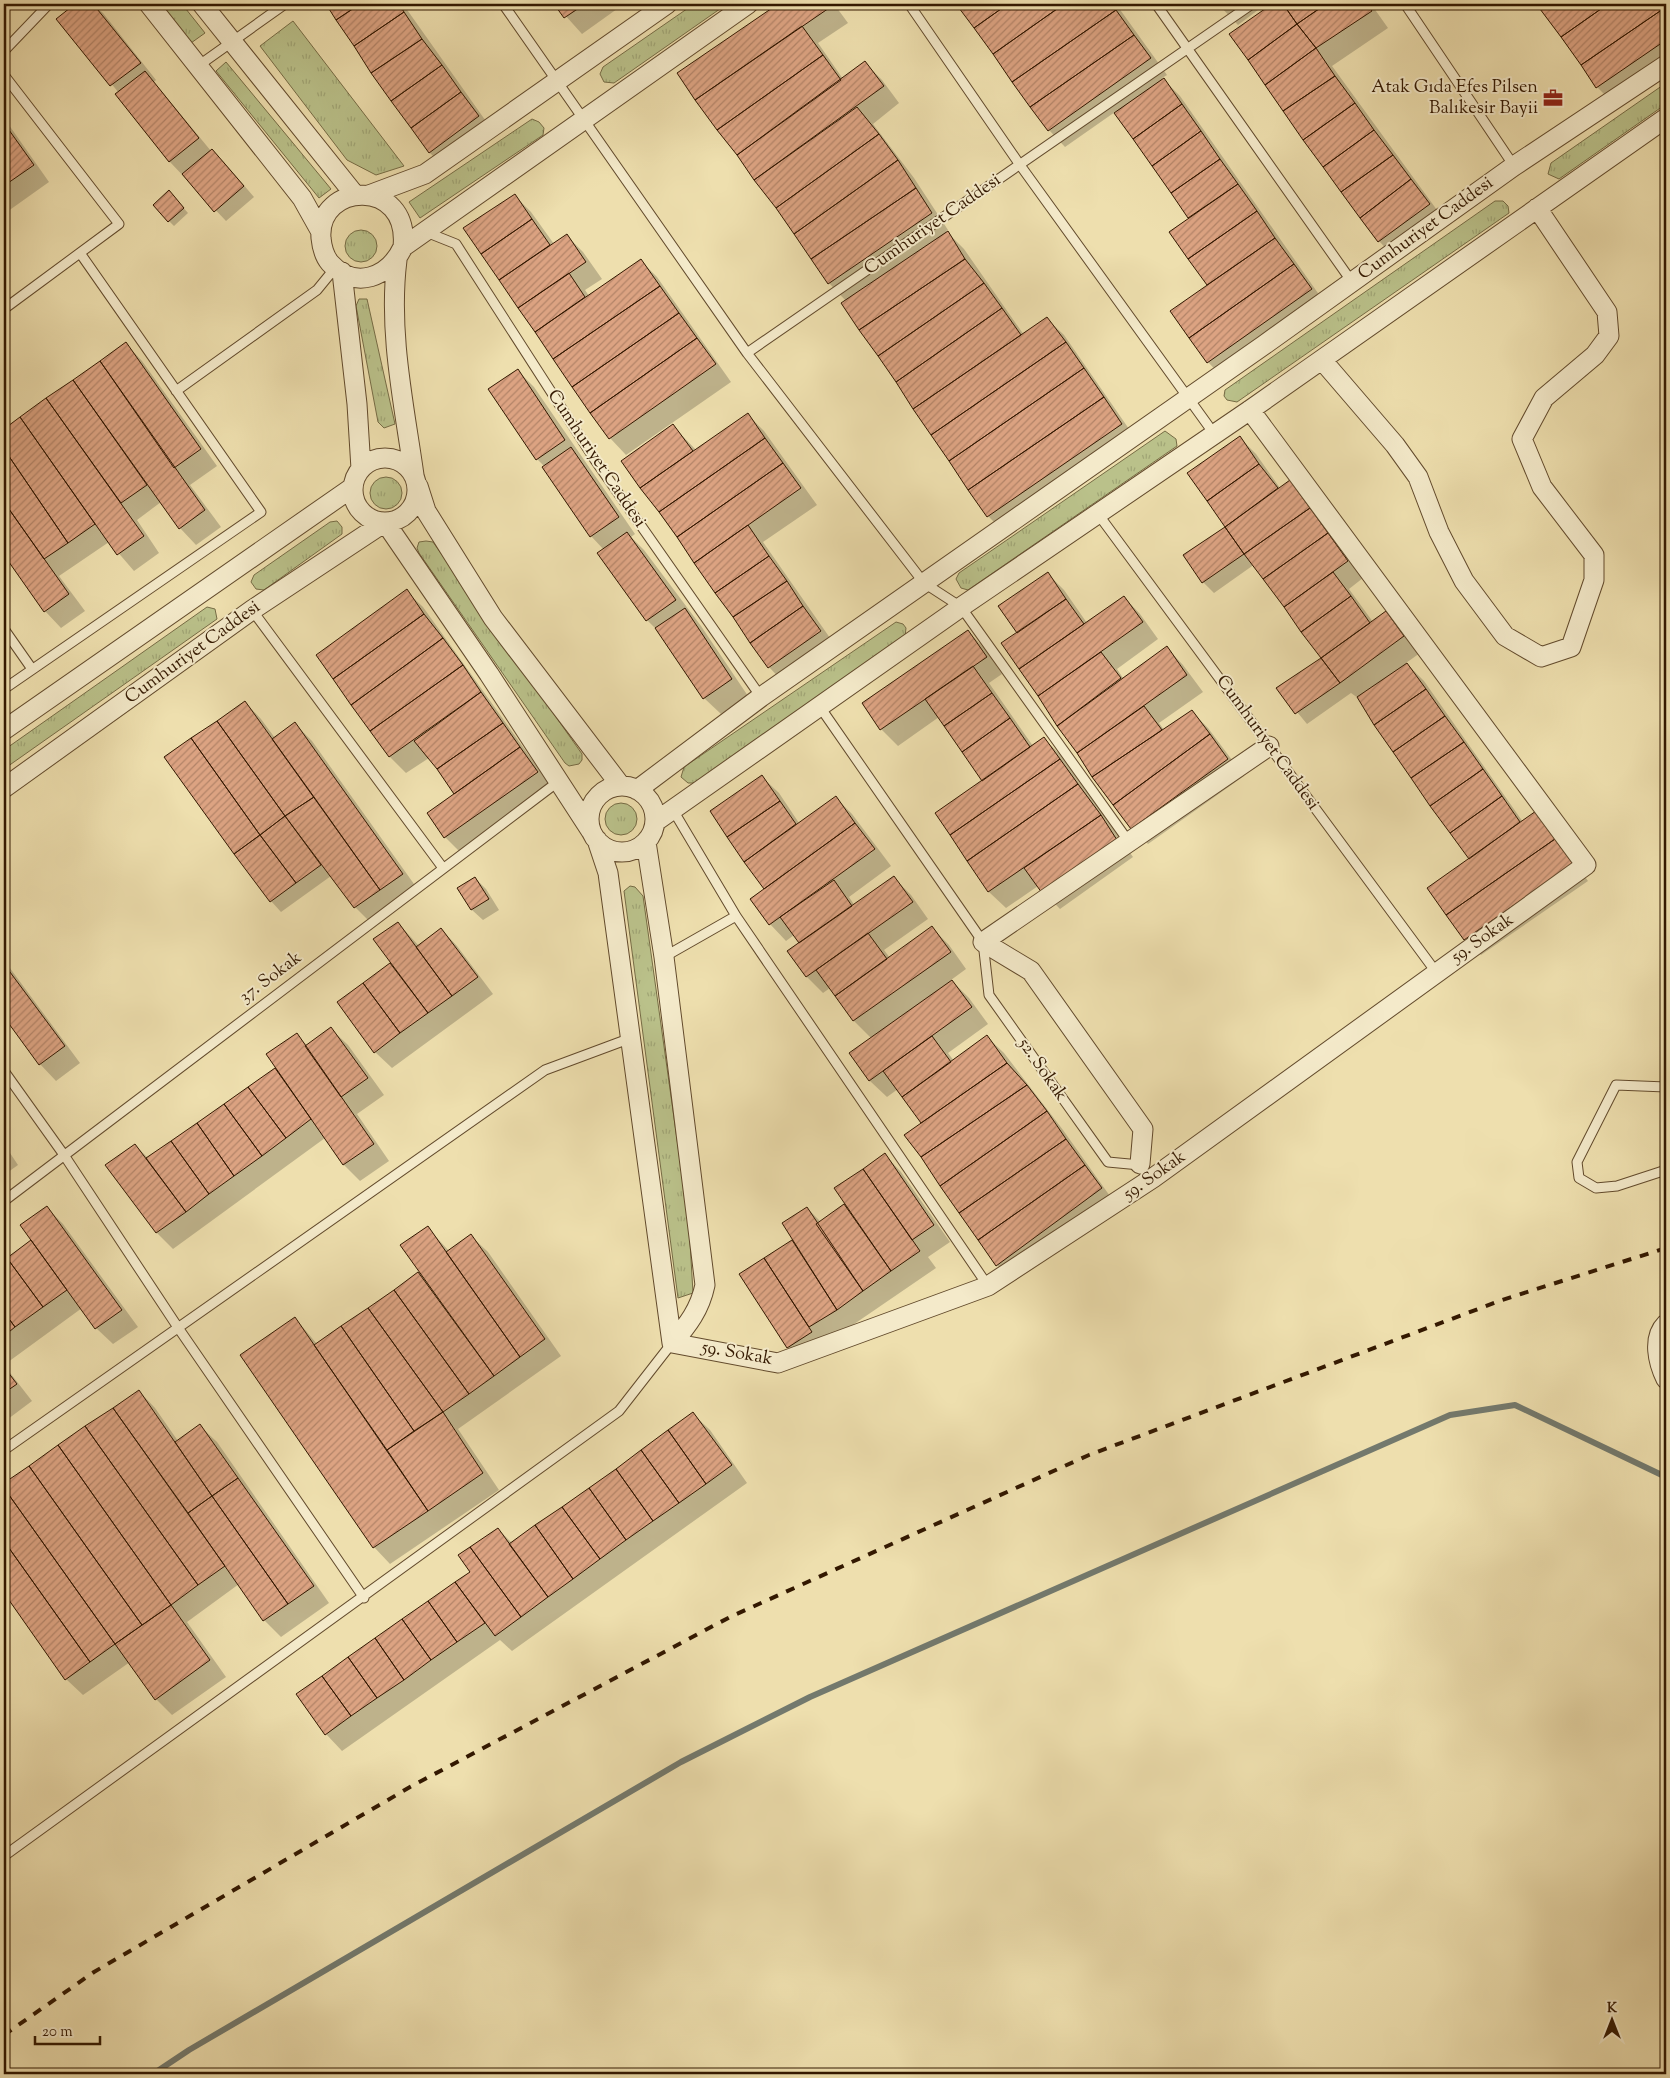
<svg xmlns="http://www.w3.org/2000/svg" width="1670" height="2078" viewBox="0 0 1670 2078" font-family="'Sorts Mill Goudy',serif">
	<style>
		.grass { fill: url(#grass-tufts); stroke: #766c45 }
		.shadow { fill: #0003 }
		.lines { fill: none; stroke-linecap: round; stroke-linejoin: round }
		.stream { stroke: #73796d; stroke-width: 6 }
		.building { fill: url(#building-hatch); stroke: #331800 }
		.service-casing { stroke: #624a2c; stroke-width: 11 }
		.minor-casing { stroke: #624a2c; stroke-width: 21 }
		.service { stroke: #f4eaca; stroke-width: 9 }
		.minor { stroke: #f4eaca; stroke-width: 19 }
		.rail { stroke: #331800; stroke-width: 4; stroke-dasharray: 9 9; stroke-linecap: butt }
		.labels { text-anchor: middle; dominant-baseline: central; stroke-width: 4; stroke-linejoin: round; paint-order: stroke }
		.poi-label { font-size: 18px; fill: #331800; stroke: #f4eaca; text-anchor: end }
		.street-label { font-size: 18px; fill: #331800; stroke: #f4eaca }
	</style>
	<defs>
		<pattern id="grass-tufts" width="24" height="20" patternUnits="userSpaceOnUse" patternTransform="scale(1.25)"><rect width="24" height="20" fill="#bac18a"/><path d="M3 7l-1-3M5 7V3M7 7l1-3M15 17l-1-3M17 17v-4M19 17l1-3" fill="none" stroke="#a0a575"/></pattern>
		<pattern id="building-hatch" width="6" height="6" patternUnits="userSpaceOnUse" patternTransform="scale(1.25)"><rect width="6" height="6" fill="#dca382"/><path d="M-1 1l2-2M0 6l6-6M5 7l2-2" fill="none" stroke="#b38468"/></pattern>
	</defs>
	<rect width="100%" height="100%" fill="#eedfae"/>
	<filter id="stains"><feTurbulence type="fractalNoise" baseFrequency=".004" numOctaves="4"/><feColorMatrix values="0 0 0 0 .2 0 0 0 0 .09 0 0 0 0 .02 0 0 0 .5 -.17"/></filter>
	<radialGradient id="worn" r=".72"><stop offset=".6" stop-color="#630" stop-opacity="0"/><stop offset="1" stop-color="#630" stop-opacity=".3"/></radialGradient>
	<!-- grass -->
	<path class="grass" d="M161,4H182L205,33L191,43Z
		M694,4H727L614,83L604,82L600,74L603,67Z
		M293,21L404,166L376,175L347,160L260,46Z
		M226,62L331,189L319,198L216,71Z
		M1666,83V104L1559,179L1548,174L1551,163Z
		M532,119L539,122L544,128L543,135L420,218L409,202Z
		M1495,201H1503L1508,206L1509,213L1237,402L1227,400L1224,396L1225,390Z
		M345 246a16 16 0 1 1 32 0a16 16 0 1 1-32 0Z
		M359,299H367L395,424L384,428L378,422L356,306Z
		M1165,431L1176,439L1177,446L968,590L961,588L956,579L959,573Z
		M370 493a16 16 0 1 1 32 0a16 16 0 1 1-32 0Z
		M337,521L342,527V534L264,590L256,589L251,582L254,575L330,522Z
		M426,541L433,542L582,754V760L579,764L569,766L565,763L419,553L417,548L419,542Z
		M207,607L215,609L217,619L4,769V750Z
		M896,622L903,624L906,628L905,637L698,783H688L681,777L684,767Z
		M605 819a16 16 0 1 1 32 0a16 16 0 1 1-32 0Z
		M630,886L635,887L643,896L689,1225L693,1293L678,1298L624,891Z"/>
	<!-- shadow -->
	<path class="shadow" d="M77,4H93L103,13L156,80L154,82L211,151L223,161L254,197L226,221L170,162L116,95L119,93L58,19Z
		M328,4H403L495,134L446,169L430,153Z
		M555,4H624L582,34Z
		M780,4H834L848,23L818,43L843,79L865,63L882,80L899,103L873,124L914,178L948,230L946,231L964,249L1024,335L1047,319L1064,335L1138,442L1004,532L988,516L846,301L829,283L777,207L678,74Z
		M958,4H1116L1167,75L1162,78L1180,96L1327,306L1224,379L1208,362L1209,286L1170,232L1190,219L1115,112L1065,147L1049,130Z
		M1218,4H1266L1238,25Z
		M1274,4H1371L1388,28L1332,66L1445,221L1395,258L1379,241L1231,35Z
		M1537,4H1666V68L1614,104L1597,87Z
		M4,118L49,182L4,214Z
		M515,196L531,212L554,244L567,236L583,252L602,279L585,290L589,296L641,261L657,277L731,382L626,455L610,438L465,229Z
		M174,197L188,213L174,226L169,221Z
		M126,344L142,361L217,466L190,485L221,527L196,545L180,528L161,502L137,520L159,553L134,571L109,542L59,576L85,611L61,628L45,611L4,553V431Z
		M518,371L534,387L635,534L631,537L644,550L701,626L748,696L721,714L704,698L662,635L647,620L604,550L591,536L545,467L537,459Z
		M748,415L764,431L817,505L763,542L837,648L785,684L769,667L623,462L673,426L696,450Z
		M1240,438L1256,454L1280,488L1290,481L1306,498L1363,578L1349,589L1373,622L1386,613L1402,629L1420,653L1406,663L1424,681L1523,822L1553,829L1588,881L1481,955L1465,939L1470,859L1358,698L1351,693L1307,724L1278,689L1326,662L1255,564L1214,593L1203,582L1235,537L1189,474Z
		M1047,573L1064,590L1087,623L1124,597L1140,614L1158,639L1117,669L1123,678L1167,648L1183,665L1203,692L1159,723L1164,730L1192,712L1208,728L1244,776L1148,844L1132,828L1093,777L1003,644L1018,633Z
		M406,591L423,607L553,789L462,854L445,837L456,794L429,758L406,773L390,757L318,655Z
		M968,631L984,648L1002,674L989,683L1033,746L1044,739L1061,755L1133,857L1060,909L1038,886L1006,908L989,892L937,813L983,781L939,717L898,746L881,729L863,704Z
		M245,702L261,719L275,738L295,724L312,741L419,891L371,923L355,907L331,876L281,912L271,901Z
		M762,777L779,793L799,823L835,797L852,814L891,866L849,897L855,906L894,878L911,895L928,919L884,950L890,958L932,928L949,945L966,969L951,980L969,998L988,1024L948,1053L954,1061L987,1037L1004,1053L1063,1130L1117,1206L1014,1281L997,1265L923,1124L898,1089L887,1097L870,1081L851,1054L872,1039L854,1021L830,988L823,993L807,977L800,944L794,935L786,941L770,924L766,890L711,811Z
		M475,878L486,889L499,910L483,920L472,910L458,889Z
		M398,923L419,946L441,929L457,946L493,994L392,1068L375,1052L339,1002L392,963Z
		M4,960L80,1063L56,1081L40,1064L4,1015Z
		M331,1029L348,1045L384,1095L357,1114L389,1161L360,1181L344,1165L325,1138L173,1249L157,1233L135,1145L148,1158L277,1068L296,1035L308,1046Z
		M4,1144L18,1165L4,1175Z
		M885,1155L901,1172L950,1242L928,1257L936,1268L825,1344L827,1349L805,1363L788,1347L741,1274L794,1240L807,1208L821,1222L846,1204Z
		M47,1208L63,1224L138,1327L113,1344L96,1328L82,1308L4,1365L32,1401L4,1422V1261L33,1240Z
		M427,1227L449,1251L471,1236L488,1252L561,1356L458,1429L499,1490L390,1564L374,1547L295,1318L317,1344L369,1309L420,1272Z
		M139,1391L155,1408L178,1441L200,1426L217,1442L329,1603L281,1637L264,1620L239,1584L187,1622L226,1677L172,1715L156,1699L130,1662L83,1695L66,1679L4,1591V1486Z
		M693,1414L710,1430L747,1483L512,1651L500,1640L342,1751L326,1734L298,1694L472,1573L498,1529L512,1543Z"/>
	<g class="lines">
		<!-- stream -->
		<path class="stream" d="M153,2074L189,2050L681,1762L810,1697L1450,1415L1515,1405L1666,1477"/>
	</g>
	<!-- building -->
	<path class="building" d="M75,4H93L141,63L110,86L56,19Z
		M326,4H360L336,20Z
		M360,4H399L404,12L354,46L336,20Z
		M554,4H585L564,18Z
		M778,4H830L832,6L695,100L677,73Z
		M956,4H1008L974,28Z
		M1008,4H1064L993,54L974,28Z
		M1064,4H1112L1116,10L1012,82L993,54Z
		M1216,4H1227L1220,9Z
		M1272,4H1283L1297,24L1248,60L1229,34Z
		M1283,4H1326L1297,24Z
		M1326,4H1367L1372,11L1316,48L1297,24Z
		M1536,4H1548L1540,9Z
		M1548,4H1608L1561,37L1540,9Z
		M1608,4H1666V7L1581,65L1561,37Z
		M1666,7V40L1596,88L1581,65Z
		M1116,10L1134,35L1030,107L1012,82Z
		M404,12L422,39L371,73L354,46Z
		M1297,24L1316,48L1265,85L1248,60Z
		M802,26L823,55L717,130L695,100Z
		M1134,35L1151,58L1048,131L1030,107Z
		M422,39L442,65L391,101L371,73Z
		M1316,48L1335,76L1283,111L1265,85Z
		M823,55L841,80L737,155L717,130Z
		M865,61L884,86L754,180L737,155Z
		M442,65L461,92L411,128L391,101Z
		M145,71L199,138L169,162L115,94Z
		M1335,76L1355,103L1303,140L1283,111Z
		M1164,78L1182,104L1133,139L1114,113Z
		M461,92L479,116L429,153L411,128Z
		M1355,103L1374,130L1323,167L1303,140Z
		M1182,104L1201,131L1152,166L1133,139Z
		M857,107L879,134L776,208L754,180Z
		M4,123L34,165L8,183L4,177Z
		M1374,130L1393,155L1341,192L1323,167Z
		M1201,131L1220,159L1171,193L1152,166Z
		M879,134L898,160L794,234L776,208Z
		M212,149L244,186L214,212L182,174Z
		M1393,155L1411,179L1360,218L1341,192Z
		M1220,159L1238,184L1188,218L1171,193Z
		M898,160L916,188L811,259L794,234Z
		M1411,179L1430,204L1378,242L1360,218Z
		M1238,184L1257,211L1188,259L1169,232Z
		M916,188L932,213L828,284L811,259Z
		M169,190L184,208L168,222L153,205Z
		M515,194L532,219L481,254L463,228Z
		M1257,211L1275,238L1207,285L1188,259Z
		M532,219L550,245L499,280L481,254Z
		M948,231L965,259L859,330L841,303Z
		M567,234L586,262L518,308L499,280Z
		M1275,238L1294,264L1189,338L1170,311Z
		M641,259L660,286L553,359L535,332Z
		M965,259L984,283L878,356L859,330Z
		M1294,264L1312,289L1207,363L1189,338Z
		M569,273L585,297L535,332L518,308Z
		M984,283L1002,308L896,382L878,356Z
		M660,286L679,313L572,387L553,359Z
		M1002,308L1021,335L913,409L896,382Z
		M679,313L697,338L590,413L572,387Z
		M1047,317L1066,342L931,435L913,409Z
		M697,338L716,364L609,439L590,413Z
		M126,342L201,449L174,468L100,361Z
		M1066,342L1084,368L949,461L931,435Z
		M100,361L205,510L179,529L73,380Z
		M1084,368L1104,397L968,490L949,461Z
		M518,369L565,440L536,460L488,389Z
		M73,380L147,485L121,503L46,398Z
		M1104,397L1122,424L987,517L968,490Z
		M46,398L144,536L117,555L20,417Z
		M748,413L765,438L659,512L640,488Z
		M20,417L95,524L68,543L4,449V429Z
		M673,424L693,451L640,488L621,461Z
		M1240,436L1259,464L1207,501L1187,473Z
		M765,438L783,463L677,537L659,512Z
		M571,447L619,517L590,537L542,467Z
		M4,449L68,543L44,559L4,502Z
		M783,463L801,488L694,563L677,537Z
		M1259,464L1278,488L1225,527L1207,501Z
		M1290,480L1310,508L1244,554L1225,527Z
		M4,502L69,594L44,612L4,555Z
		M1310,508L1328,533L1263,579L1244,554Z
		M748,525L769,556L715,593L694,563Z
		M1225,527L1244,554L1202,583L1183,555Z
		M627,532L676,600L646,621L597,553Z
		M1328,533L1348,561L1284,607L1263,579Z
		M769,556L787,581L733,617L715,593Z
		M1048,572L1066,599L1017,633L998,606Z
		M1333,572L1351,596L1301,632L1284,607Z
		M787,581L803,606L750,643L733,617Z
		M407,589L424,614L333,679L316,655Z
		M1124,596L1143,622L1038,696L1019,669Z
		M1351,596L1370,623L1321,658L1301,632Z
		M1066,599L1084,624L1019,669L1001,643Z
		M803,606L821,631L768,668L750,643Z
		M685,608L732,679L703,699L655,628Z
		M1386,611L1404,636L1340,683L1321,658Z
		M424,614L443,638L351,705L333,679Z
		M968,630L987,657L880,730L862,703Z
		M443,638L463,665L370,731L351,705Z
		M1167,646L1187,675L1077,753L1057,726Z
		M1101,652L1121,678L1057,726L1038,696Z
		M1321,658L1340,683L1295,714L1276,688Z
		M1407,663L1426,689L1374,725L1357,697Z
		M463,665L481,692L389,757L370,731Z
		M973,666L992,693L944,726L925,699Z
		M1426,689L1445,716L1393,752L1374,725Z
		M481,692L503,723L437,769L414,741Z
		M992,693L1010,718L962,752L944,726Z
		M245,701L314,797L285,816L217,721Z
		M1144,706L1162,730L1092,777L1077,753Z
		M1192,710L1210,734L1113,805L1092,777Z
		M1445,716L1464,742L1411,778L1393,752Z
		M1010,718L1030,747L982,781L962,752Z
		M217,721L285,816L260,835L191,738Z
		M295,722L403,874L380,890L272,739Z
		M503,723L520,747L454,794L437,769Z
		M1210,734L1228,759L1131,829L1113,805Z
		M1044,737L1060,759L950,835L935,813Z
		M191,738L260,835L234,854L164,757Z
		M1464,742L1483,769L1430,806L1411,778Z
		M520,747L538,772L444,838L427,813Z
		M1060,759L1078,784L967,861L950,835Z
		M1483,769L1502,796L1450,833L1430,806Z
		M762,775L780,801L727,837L710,811Z
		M1078,784L1101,815L988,892L967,861Z
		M836,796L855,823L764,889L744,862Z
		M1502,796L1520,822L1469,859L1450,833Z
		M314,797L380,890L354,908L285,816Z
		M780,801L796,824L744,862L727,837Z
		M1536,811L1555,839L1446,915L1427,888Z
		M1101,815L1117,840L1042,893L1024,868Z
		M285,816L321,865L296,883L260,835Z
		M855,823L875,849L769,925L750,899Z
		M260,835L296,883L270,902L234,854Z
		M1555,839L1573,864L1464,940L1446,915Z
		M894,876L913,902L806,977L787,951Z
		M475,877L489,899L471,910L457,888Z
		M834,880L852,906L799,943L780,917Z
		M398,922L452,996L428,1013L373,939Z
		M932,926L951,952L853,1021L835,996Z
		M441,928L478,977L452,996L416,947Z
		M868,933L887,959L835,996L816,970Z
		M390,963L428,1013L400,1033L363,983Z
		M4,964L65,1046L39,1065L4,1017Z
		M952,980L972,1007L869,1081L849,1053Z
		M363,983L400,1033L374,1053L337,1002Z
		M331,1027L368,1078L341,1097L305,1046Z
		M297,1033L374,1144L343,1165L266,1054Z
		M987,1035L1007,1063L921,1123L902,1097Z
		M932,1036L951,1062L902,1097L883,1071Z
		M1007,1063L1027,1085L921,1157L904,1135Z
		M275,1068L311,1119L286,1138L248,1087Z
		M1027,1085L1047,1111L940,1186L921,1157Z
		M248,1087L286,1138L262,1156L224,1104Z
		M224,1104L262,1156L234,1176L197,1123Z
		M1047,1111L1066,1139L959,1213L940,1186Z
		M197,1123L234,1176L209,1194L171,1141Z
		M1066,1139L1085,1165L978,1240L959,1213Z
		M171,1141L209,1194L186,1212L146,1158Z
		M135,1144L186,1212L156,1233L105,1165Z
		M885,1153L934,1225L912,1240L863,1169Z
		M1085,1165L1102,1188L996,1266L978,1240Z
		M863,1169L920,1251L891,1271L834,1188Z
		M844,1204L891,1271L863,1291L816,1224Z
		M47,1206L122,1310L95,1329L20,1225Z
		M807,1207L863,1291L837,1310L782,1223Z
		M428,1226L520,1357L494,1376L400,1245Z
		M471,1234L545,1339L520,1357L446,1252Z
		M31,1240L67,1290L43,1307L7,1258Z
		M792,1240L837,1310L809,1327L764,1258Z
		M7,1258L43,1307L15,1327L4,1312V1260Z
		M764,1258L812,1332L787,1348L739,1274Z
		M418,1272L494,1376L469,1394L394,1290Z
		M394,1290L469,1394L443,1412L368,1308Z
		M368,1308L443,1412L414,1431L341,1326Z
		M4,1312L15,1327L4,1336Z
		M295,1317L428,1511L373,1548L240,1355Z
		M341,1326L414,1431L387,1450L314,1345Z
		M4,1367L17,1384L4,1393Z
		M139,1390L212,1496L188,1513L113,1408Z
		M113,1408L225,1566L198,1585L85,1426Z
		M443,1412L483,1473L428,1511L387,1450Z
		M693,1412L732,1465L706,1484L668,1430Z
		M200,1424L238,1478L212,1496L175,1442Z
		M85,1426L198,1585L171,1605L58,1445Z
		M668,1430L706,1484L679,1503L641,1450Z
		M58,1445L171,1605L142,1625L29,1466Z
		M641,1450L679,1503L653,1521L616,1469Z
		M29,1466L142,1625L115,1644L4,1488V1483Z
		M616,1469L653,1521L626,1540L589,1488Z
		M238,1478L314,1586L288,1604L212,1496Z
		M4,1488L115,1644L90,1662L4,1541Z
		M589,1488L626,1540L600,1559L562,1507Z
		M212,1496L288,1604L263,1621L188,1513Z
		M562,1507L600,1559L573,1579L535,1525Z
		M535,1525L573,1579L548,1597L509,1544Z
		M498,1528L548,1597L521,1617L470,1547Z
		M4,1541L90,1662L65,1680L4,1593Z
		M470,1547L521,1617L495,1636L455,1582L470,1572L458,1555Z
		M455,1582L485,1623L457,1642L428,1601Z
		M428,1601L457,1642L431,1660L402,1619Z
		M171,1605L210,1660L155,1700L115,1644Z
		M402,1619L431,1660L404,1680L375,1638Z
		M375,1638L404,1680L377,1698L348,1657Z
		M348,1657L377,1698L351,1716L322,1676Z
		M322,1676L351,1716L325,1735L296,1694Z"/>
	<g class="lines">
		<defs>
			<path id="service" d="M503,4L747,353L924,583L961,607L1129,842
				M909,4L1020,165L1215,435
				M1156,4L1352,282
				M1405,4L1514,166
				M4,51L49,4
				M198,66L285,4
				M4,75L119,224L4,309
				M426,232L456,244L595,460L761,697
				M747,353L1252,4
				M176,391L317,290L335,268
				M1098,514L1436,972
				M252,610L443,868
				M4,629L32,669
				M4,689L261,512L80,253
				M820,707L983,942L989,995L1108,1162L1140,1165
				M673,810L736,916L988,1286
				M664,957L736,916
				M4,1071L64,1155L179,1329L364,1598
				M1666,1087L1616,1085L1577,1162L1579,1178L1596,1188L1617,1186L1666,1170
				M4,1201L559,781
				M4,1450L545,1070L631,1038
				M4,1856L619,1411L672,1343"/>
			<path id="minor" d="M149,4L302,198L321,232
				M202,4L355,195
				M369,195L425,174L667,4
				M403,247C410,177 317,182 321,238C322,248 324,256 330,263C355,291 389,277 403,247L748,4
				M397,260C388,332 404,404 414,475
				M342,272L357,404L361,469
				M1322,360L1395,445L1418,477L1439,532L1464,581L1505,636L1541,657L1571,647L1594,580V555L1542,487L1522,439L1544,398L1595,355L1609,336L1607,312L1537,208
				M353 490a32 32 0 1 1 64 0a32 32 0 1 1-64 0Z
				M418,486L426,511L493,618L621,786
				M4,730L353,487
				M589 819a33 33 0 1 1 66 0a33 33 0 1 1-66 0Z
				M4,788L252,610L385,522L489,674L591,831
				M637,790L761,697L1264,345L1514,166L1666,65
				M655,822L961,607L1250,410L1666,118
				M597,840L608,873L672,1343
				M646,842L664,957L705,1285C700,1309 688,1325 672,1343
				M1140,1164L1143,1129L1031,971L983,942L1269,746
				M1666,1324C1652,1338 1658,1363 1666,1379
				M672,1343L778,1363L988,1286L1153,1178L1586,865L1250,410"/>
		</defs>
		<!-- service casing -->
		<use href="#service" class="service-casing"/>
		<!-- minor casing -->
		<use href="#minor" class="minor-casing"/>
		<!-- service -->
		<use href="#service" class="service"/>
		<!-- minor -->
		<use href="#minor" class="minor"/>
		<!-- rail -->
		<path class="rail" d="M4,2035L94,1972L410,1787L730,1617L1089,1455L1502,1300L1666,1248"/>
	</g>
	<!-- icons -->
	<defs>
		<symbol id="office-bare" viewBox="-9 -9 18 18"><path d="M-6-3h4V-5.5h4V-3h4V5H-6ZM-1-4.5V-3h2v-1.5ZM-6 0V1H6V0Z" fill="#8f2418" stroke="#f4eaca" stroke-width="2.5" paint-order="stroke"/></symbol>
	</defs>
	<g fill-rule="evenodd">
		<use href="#office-bare" x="1539" y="84" width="28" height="28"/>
	</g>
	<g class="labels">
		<!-- poi labels -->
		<g class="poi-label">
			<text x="1538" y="88">Atak Gıda Efes Pilsen<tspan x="1538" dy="21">Balıkesir Bayii</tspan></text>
		</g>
		<!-- street labels -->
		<g class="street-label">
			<text transform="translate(933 225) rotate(-35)">Cumhuriyet Caddesi</text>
			<text transform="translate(1426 229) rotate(-36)">Cumhuriyet Caddesi</text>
			<text transform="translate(596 459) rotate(56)">Cumhuriyet Caddesi</text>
			<text transform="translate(193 653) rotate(-36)">Cumhuriyet Caddesi</text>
			<text transform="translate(1267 743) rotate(54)">Cumhuriyet Caddesi</text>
			<text transform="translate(1483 939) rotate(-35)">59. Sokak</text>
			<text transform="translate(271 978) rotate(-37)">37. Sokak</text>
			<text transform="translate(1042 1070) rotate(55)">52. Sokak</text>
			<text transform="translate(1155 1176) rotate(-35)">59. Sokak</text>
			<text transform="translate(737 1354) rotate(10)">59. Sokak</text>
		</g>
	</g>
	<!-- margin -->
	<rect width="1670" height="2078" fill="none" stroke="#eedfae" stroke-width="20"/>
	<rect x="5" y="5" width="1660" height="2068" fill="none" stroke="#331800" stroke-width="2.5"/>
	<rect x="10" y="10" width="1650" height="2058" fill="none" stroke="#331800"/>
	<!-- north arrow -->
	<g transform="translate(1612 2020)" stroke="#f4eaca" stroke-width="4" paint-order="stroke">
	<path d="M0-4L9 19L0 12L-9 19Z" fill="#331800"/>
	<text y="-8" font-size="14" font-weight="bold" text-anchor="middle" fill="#331800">K</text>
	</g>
	<!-- scale -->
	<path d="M35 2036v8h65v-8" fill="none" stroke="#331800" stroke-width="2.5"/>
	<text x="42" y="2036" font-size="15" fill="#331800" stroke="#f4eaca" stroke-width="4" paint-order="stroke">20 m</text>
	<rect width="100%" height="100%" filter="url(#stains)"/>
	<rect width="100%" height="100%" fill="url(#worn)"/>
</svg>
